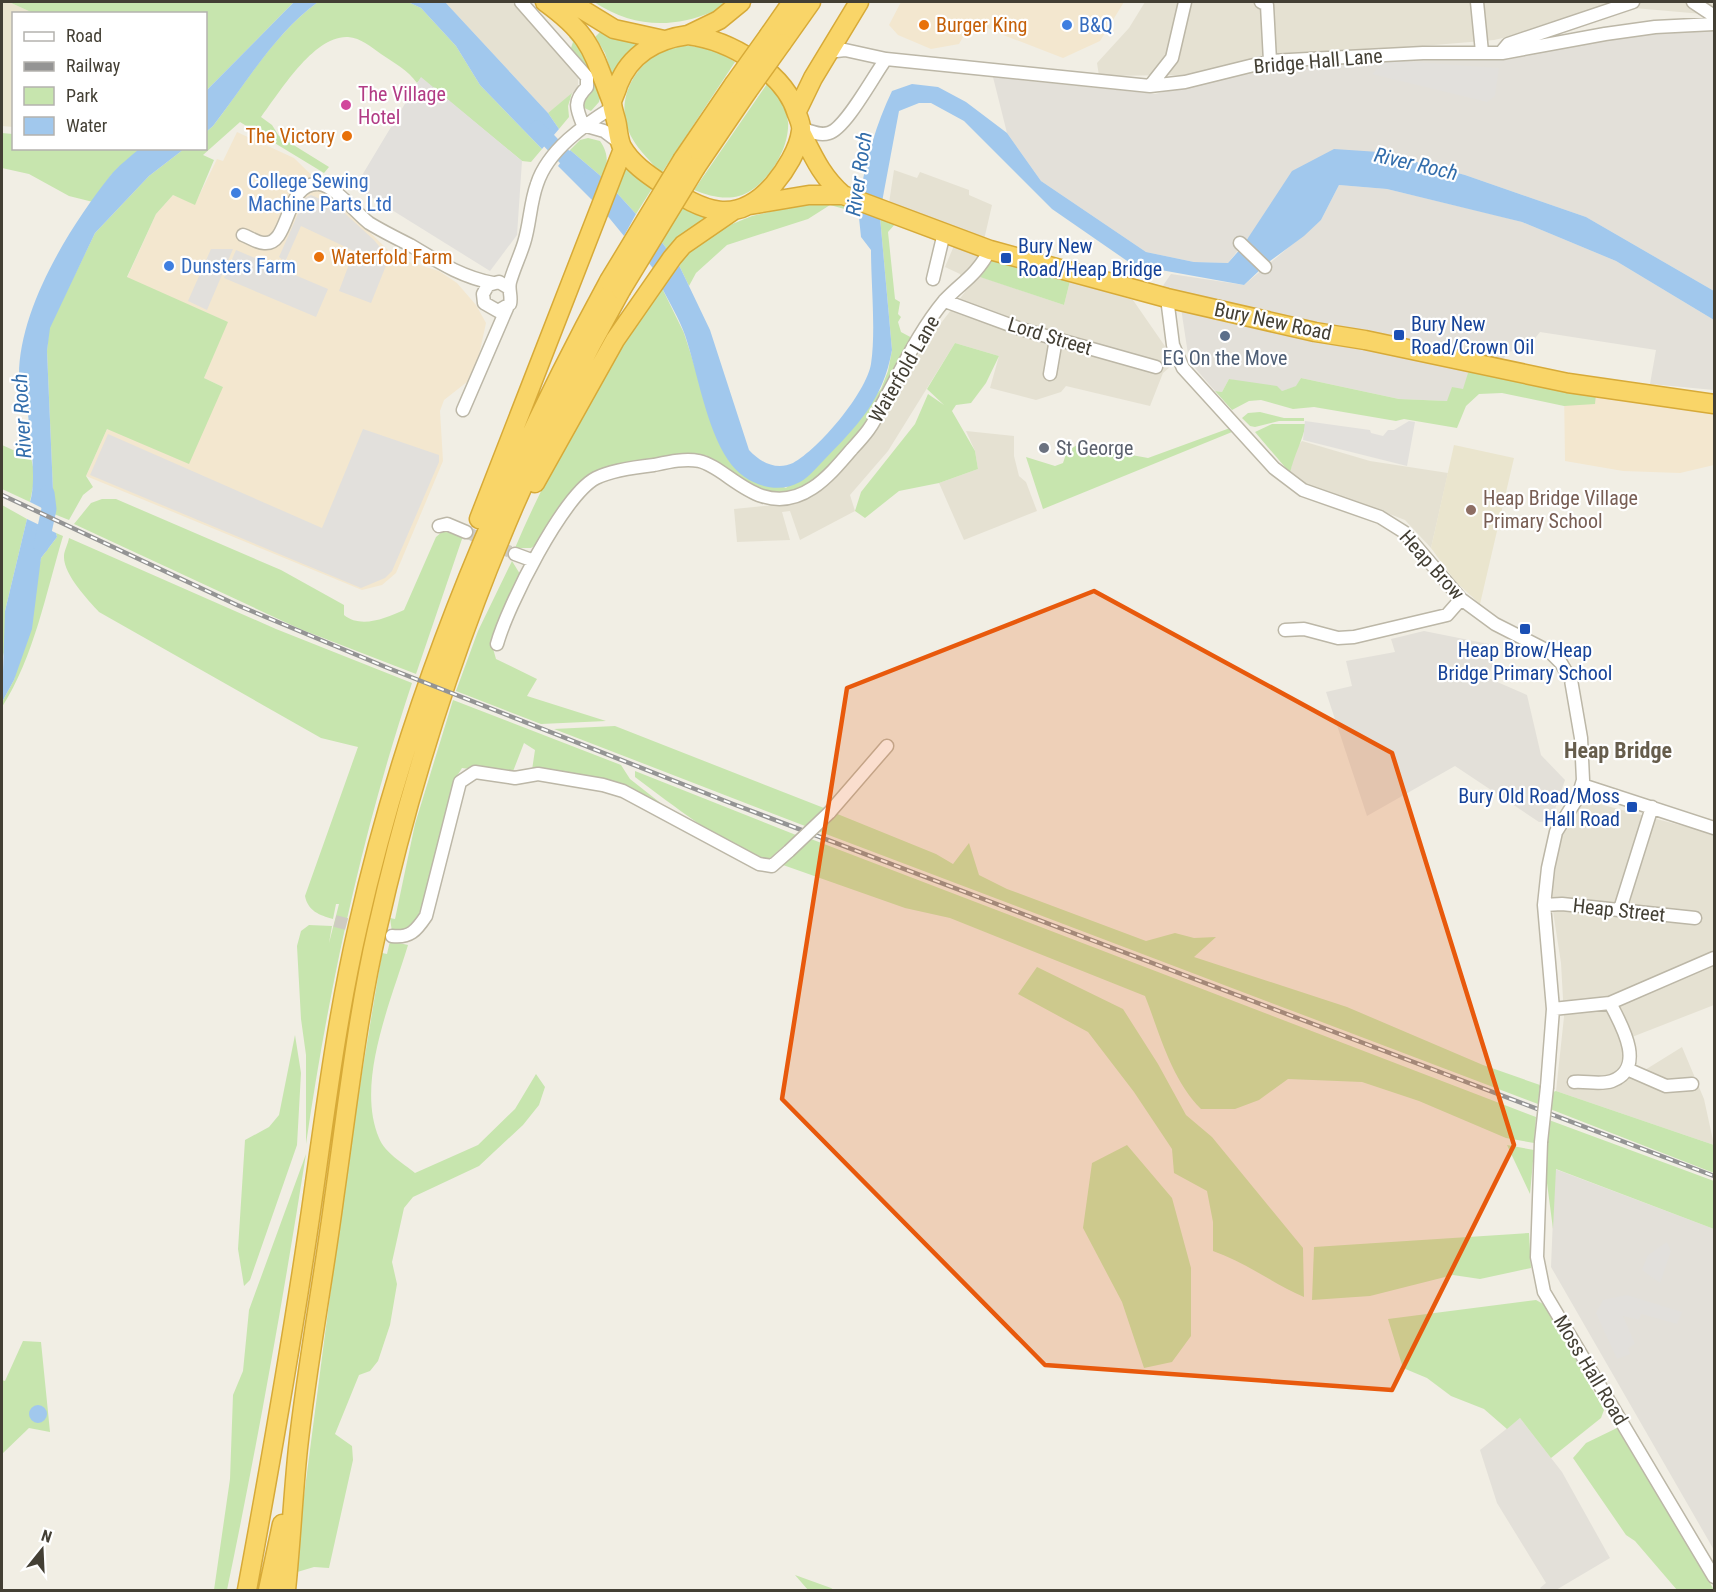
<svg xmlns="http://www.w3.org/2000/svg" width="1716" height="1592" viewBox="0 0 1716 1592" font-family="'Roboto Condensed',sans-serif">
	<style>
		.residential { fill: #e5e1d2 }
		.commercial { fill: #f3e7cf }
		.industrial { fill: #e3e0d9 }
		.education { fill: #eae5ce }
		.green { fill: #c7e5ae }
		.parking { fill: #e2e0dc }
		.water { fill: #a1c8ed }
		.lines { fill: none; stroke-linecap: round; stroke-linejoin: round }
		.river { stroke: #a1c8ed; stroke-width: 15 }
		.minor-tunnel { stroke: #cecbc1; stroke-width: 12; stroke-dasharray: 12 6; stroke-linecap: butt }
		.minor-casing { stroke: #bcb7a7; stroke-width: 15 }
		.highway-casing { stroke: #d7aa38; stroke-width: 21 }
		.minor { stroke: #fff; stroke-width: 12 }
		.highway { stroke: #f9d568; stroke-width: 18 }
		.rail-casing { stroke: #949494; stroke-width: 4.5 }
		.rail { stroke: #fff; stroke-width: 2; stroke-dasharray: 7; stroke-linecap: butt }
		.minor-bridge-casing { stroke: #bcb7a7; stroke-width: 15; stroke-linecap: butt }
		.highway-bridge-casing { stroke: #d7aa38; stroke-width: 21; stroke-linecap: butt }
		.minor-bridge { stroke: #fff; stroke-width: 12 }
		.highway-bridge { stroke: #f9d568; stroke-width: 18 }
		.marked { fill: #e8590c; fill-opacity: 0.2; stroke: #e8590c; stroke-width: 4.5; stroke-linejoin: round }
		.food-dot { fill: #e8710a; stroke: #fff; stroke-width: 2 }
		.shop-dot { fill: #3f7fe0; stroke: #fff; stroke-width: 2 }
		.hotel-dot { fill: #d1479c; stroke: #fff; stroke-width: 2 }
		.transit-dot { fill: #1a4fb4; stroke: #fff; stroke-width: 2 }
		.service-dot { fill: #5c6f8a; stroke: #fff; stroke-width: 2 }
		.worship-dot { fill: #6b7280; stroke: #fff; stroke-width: 2 }
		.education-dot { fill: #8d6e63; stroke: #fff; stroke-width: 2 }
		.labels { text-anchor: middle; dominant-baseline: central; stroke-width: 4.5; stroke-linejoin: round; paint-order: stroke }
		.food-label { font-size: 20px; fill: #c56008; stroke: #fff; text-anchor: start }
		.shop-label { font-size: 20px; fill: #366cbe; stroke: #fff; text-anchor: start }
		.street-label { font-size: 20px; fill: #433f34; stroke: #fff }
		.hotel-label { font-size: 20px; fill: #b23c85; stroke: #fff; text-anchor: start }
		.transit-label { font-size: 20px; fill: #164399; stroke: #fff; text-anchor: start }
		.service-label { font-size: 20px; fill: #4e5e75; stroke: #fff }
		.worship-label { font-size: 20px; fill: #5b616d; stroke: #fff; text-anchor: start }
		.education-label { font-size: 20px; fill: #785e54; stroke: #fff; text-anchor: start }
		.water-label { font-size: 21px; font-style: italic; fill: #326dab; stroke: #fff }
		.quarter-label { font-size: 22px; font-weight: bold; fill: #665d4c; stroke: #fff }
	</style>
	<rect width="100%" height="100%" fill="#f1eee4"/>
	<!-- residential -->
	<path class="residential" d="M445,2H512L578,78V89L548,113Z
		M1145,2H1714V15L1634,8L1494,40L1291,57L1182,75L1099,76L1097,63L1129,28Z
		M894,170L917,178L920,172L969,190V195L992,205L981,253L969,273L1064,305L1070,281L1133,300L1171,355L1170,367L1163,373L1150,406L1066,386L1061,392L1036,400L990,388L999,356L955,343L888,451L850,495L855,511L800,540L790,511L782,512L790,540L737,542L734,509L783,504L836,473L885,414L924,345L965,292L960,274L945,267L961,229L889,203Z
		M966,431L1014,436V456L1019,476L1026,482L1037,511L964,540L939,483L978,469L975,451Z
		M1302,441L1370,461L1448,473L1431,548L1405,520L1366,505L1332,496L1305,484L1290,473L1295,450Z
		M1584,800L1714,834V1005L1632,1037V1063L1645,1070L1682,1047L1704,1099L1714,1145L1556,1091L1564,1017L1561,963L1550,892L1560,830Z"/>
	<!-- commercial -->
	<path class="commercial" d="M901,2H1124L1100,41L1063,58L993,31L973,19L959,44L931,49L898,35L889,25Z
		M237,132L294,158L390,252L402,260L439,271L457,283L476,305L486,323L476,369L467,382L444,400L440,411L443,461L396,573L382,585L362,590L86,476L107,429L223,387L204,378L227,322L127,278L156,214L173,195L195,204L217,159L223,161Z
		M1564,388L1714,411V465L1680,473L1623,471L1565,461Z"/>
	<!-- industrial -->
	<path class="industrial" d="M1714,28V291L1586,217L1465,175L1379,152L1251,234L1228,263L1194,262L1146,252L1041,181L1007,133L993,77L1155,94L1280,64L1444,57L1507,60L1649,29Z
		M1339,185L1387,189L1499,216L1522,222L1616,261L1714,320V390L1650,384L1656,350L1540,332L1528,347L1509,352L1503,359L1492,357L1489,373L1447,401L1399,399L1301,378L1297,386L1282,391L1229,379L1222,392L1215,391L1189,361L1181,308L1160,290L1171,274L1244,285L1321,220Z
		M1424,631L1499,646L1488,678L1527,695L1541,755L1565,780L1551,821L1539,822L1455,766L1367,816L1326,692L1352,686L1346,661L1395,652L1391,639Z
		M1555,1169L1714,1229V1550L1551,1267Z
		M1520,1418L1562,1472L1610,1558L1556,1590H1542L1540,1588L1546,1583L1497,1503L1480,1450Z"/>
	<!-- education -->
	<path class="education" d="M2,2H9L33,13L14,14L13,127L2,126Z
		M1454,445L1514,458L1480,604L1456,582L1431,548Z"/>
	<!-- green -->
	<path class="green" d="M9,2H294L206,91V14L33,13Z
		M318,2H408L421,8L456,46L480,85L542,149L531,162L522,161L421,78L417,83C408,70 394,63 381,54C371,47 361,38 348,37C314,35 280,92 261,117L272,125L279,136L329,167L324,173L240,122L203,155L214,160L195,205L173,195L156,214L127,277L228,322L204,378L223,387L189,464L107,429L86,476L93,487L83,495L69,520L54,514L47,351L49,328L95,233L149,176L184,149L206,148V132L213,126C245,84 275,33 318,2Z
		M594,2H732L715,15L712,12C671,29 632,27 594,2Z
		M601,31L640,44L615,76L612,75L605,53L595,37Z
		M575,32L601,94L599,102L591,111L582,107L590,73L571,48L573,42L569,37Z
		M678,44L716,50L735,62L661,174C652,162 639,151 632,138C610,99 639,55 678,44Z
		M769,81C777,94 786,106 788,122C790,149 766,188 739,196C724,200 709,196 694,190Z
		M572,93L568,106L569,117L559,129L548,113Z
		M2,133L13,134L14,148L140,149L111,175L93,202L69,196L29,174L2,168Z
		M588,138L600,141C609,154 608,164 603,178L570,150L580,140Z
		M625,165L653,187L636,214L616,192Z
		M812,202L841,203L858,208L859,213L830,205L808,219L727,245L696,273L689,286L677,261L705,235L752,216Z
		M682,206L711,219L669,252L661,241Z
		M880,217L896,223L888,232L895,299L900,302L898,314L901,317L898,322L901,332L914,339C887,389 839,496 772,496C760,495 725,470 712,463L706,455L603,472L537,544L531,548H515C555,454 605,372 661,286L684,333L717,436L729,461L786,488L881,389L888,371L892,350Z
		M995,256L1070,281L1064,305L980,277Z
		M955,343L999,356L986,383L971,403L956,405L952,411L975,451L978,469L939,483L899,491L865,518L855,511L861,492L915,424L928,394L944,405L927,389Z
		M1474,370L1596,394L1595,404L1564,406L1502,393L1479,394L1466,406L1457,428L1404,419L1396,421L1314,407L1293,409L1261,400L1249,401L1232,410L1215,391L1222,392L1229,379L1277,386L1282,391L1296,386L1301,378L1399,399L1447,401L1452,387L1463,389L1468,373Z
		M1260,412L1284,418H1304V421H1279L1255,427L1250,426L1242,418L1248,413Z
		M1272,424H1306C1302,442 1294,455 1290,473L1255,432Z
		M1230,428L1232,432L1043,509L1026,457L1055,466L1063,463L1067,451L1077,445L1148,458Z
		M2,445L22,454L30,453L35,476L30,502L2,489Z
		M102,499H116L281,570L344,605V615C361,629 386,618 404,610L436,537L443,531L463,536L416,674L300,629L74,524L91,503Z
		M2,505L27,519L5,611L6,645L2,660Z
		M56,533L63,536C46,593 34,657 2,707V702L14,680L41,558L57,537Z
		M69,538L276,629L412,683C362,833 329,987 306,1144V1055L301,1019L297,946L301,931L309,925L332,926L329,943L339,904H336L333,919C319,915 308,911 305,896L358,747L321,738L99,612C88,600 63,574 64,556C64,551 68,544 69,538Z
		M512,561L520,574L492,645L496,659L537,679L527,696L606,721L541,724L456,691L478,631Z
		M453,700L621,765L630,779L677,816L652,803L532,770L535,750L524,743L512,774L462,768L457,776L421,910L411,927L403,934L392,932L390,918L395,919L415,824Z
		M615,726L824,808L805,826L554,729Z
		M635,771L796,835L768,860C718,842 677,808 635,777Z
		M835,813L936,854L953,864L969,843L979,875L1007,889L1146,941L1175,933L1194,938L1216,937L1194,957L1347,1007L1483,1065L1540,1085L1538,1104L818,831Z
		M811,839L1536,1117L1534,1143L1506,1138L1419,1101L1362,1082L1288,1079L1259,1100L1235,1109H1201C1171,1079 1160,1034 1145,996L950,918L905,908L783,865Z
		M390,941L408,945C392,999 355,1082 379,1138C385,1153 403,1163 415,1173L478,1145L515,1109L536,1074L545,1087L539,1105L523,1125L479,1166L413,1197L404,1208L392,1262L397,1284L390,1325L378,1361L370,1371L359,1375L335,1434L352,1446L353,1460L329,1568L314,1567L294,1573L348,1157L382,953L387,954Z
		M1037,967L1123,1009L1158,1064L1186,1115L1212,1137L1303,1248L1304,1297C1272,1283 1245,1262 1213,1251V1222L1207,1191L1174,1173L1172,1149L1134,1092L1088,1032L1018,994Z
		M295,1035L301,1073L297,1145L250,1280L244,1286L238,1249L245,1140L269,1127L279,1115Z
		M1556,1091L1714,1145V1173L1550,1109L1553,1092Z
		M1549,1120L1714,1181V1229L1556,1169L1553,1229L1544,1160Z
		M1127,1145L1172,1198L1191,1268V1336L1172,1362L1144,1368L1122,1302L1083,1228L1092,1163Z
		M1507,1145L1534,1150L1530,1194Z
		M306,1154C283,1300 257,1446 227,1590H214L230,1479L233,1395L243,1371L249,1310Z
		M1529,1233L1531,1268L1480,1279L1453,1275L1370,1296L1312,1300L1314,1247Z
		M1536,1300L1545,1305L1604,1410L1601,1418L1551,1458L1520,1418L1507,1429L1484,1409L1451,1396L1427,1378L1403,1368L1388,1319Z
		M23,1341L41,1342L50,1432L29,1428L2,1454V1380L5,1381Z
		M1617,1428L1705,1574L1714,1590H1677L1635,1541L1626,1535L1573,1458L1586,1443Z
		M795,1575L831,1588L834,1590H808Z"/>
	<!-- parking -->
	<path class="parking" d="M1387,60L1499,68L1495,96L1487,102L1372,74Z
		M421,77L522,161L517,235L490,271L355,187Z
		M311,195L338,207L374,240L389,258L371,303L339,291L354,251L301,226L285,262L279,257L305,198Z
		M211,249H233L207,310L188,301Z
		M236,250L328,289L316,317L224,278Z
		M1305,421L1370,430L1371,433L1383,436L1388,430H1394L1409,421L1415,422L1407,466L1303,440Z
		M363,429L439,455V462L392,571L385,578L361,588L90,475L108,434L322,528Z
		M1667,1242L1671,1251L1660,1283L1642,1270L1648,1255Z
		M1627,1295L1682,1312L1677,1324L1641,1314L1639,1320L1623,1316L1635,1344L1628,1348L1630,1354L1617,1359L1596,1313L1603,1300Z"/>
	<!-- water -->
	<path class="water" d="M294,2H318C275,33 245,85 213,126L206,132V91Z
		M408,2H445L548,113L559,129L542,149L480,85L456,46L421,8Z
		M912,84L938,87L966,102L1007,133L1041,181L1146,252L1194,262L1228,263L1242,247L1263,267L1244,285L1133,265L1052,209L964,121L931,103H919L899,111L882,202L860,194C867,158 876,124 892,91Z
		M140,148L184,149L149,176L95,233L50,328L47,351L54,514L30,502C37,481 30,431 27,407C26,401 20,397 20,391C11,321 67,230 110,176C118,166 130,157 140,148Z
		M1334,149L1379,152L1465,175L1586,217L1714,291V320L1616,261L1522,222L1387,189L1339,185L1321,220L1304,236L1266,264L1244,244L1292,171Z
		M570,150L603,178L593,201L558,166Z
		M616,192L636,214L624,236L606,214Z
		M858,208L880,217L892,350C883,400 858,425 824,460C817,467 809,477 800,482C775,496 743,483 728,460C706,427 698,374 685,335C679,318 669,302 661,286L677,261L710,330L749,450C760,462 776,471 793,463C819,449 866,393 871,364C876,331 871,284 871,250L861,237Z
		M661,241L669,252L656,272L648,262Z
		M27,519L56,533L57,537L41,558L32,629L14,680L2,702L5,611Z
		M29 1414a9 9 0 1 1 18 0a9 9 0 1 1-18 0Z"/>
	<g class="lines">
		<!-- river -->
		<path class="river" d="M537,128L578,171
			M41,546L49,509L47,493"/>
		<!-- minor-tunnel -->
		<path class="minor-tunnel" d="M466,532L515,554
			M335,921L392,936"/>
		<defs>
			<path id="minor" d="M521,2L587,77V87C573,101 576,108 583,125
				M1261,2L1267,5L1270,61
				M1477,2L1482,52
				M1693,2L1714,16
				M1503,50L1508,44L1633,2
				M828,52L845,50L886,59L1150,86L1185,82L1270,61L1423,53H1502L1605,34L1655,27L1714,24
				M1150,86L1172,58L1185,2
				M583,125L604,131L620,143
				M801,128C810,131 819,136 829,133C846,128 874,75 886,59
				M243,235C249,237 257,243 264,243C291,246 284,181 319,184C334,185 356,213 369,223C382,231 396,238 410,245C437,261 461,277 493,283
				M1240,243L1265,267
				M933,279L944,233
				M509,288L499,282L488,285L483,294L484,303L498,311L510,304C512,296 508,290 510,282C514,268 520,256 524,243C530,224 530,203 537,184C548,150 584,125 613,107
				M1167,298L1173,345L1183,368L1274,468L1303,490L1380,517L1404,532L1461,599L1495,624L1550,652L1561,663L1571,680L1581,738L1583,780L1578,797L1556,832L1548,868L1544,905L1553,1009L1547,1087
				M945,301L1021,329L1156,367
				M1050,374L1056,339
				M463,410L507,308
				M439,526L447,524L466,532
				M515,554L534,561
				M1285,630L1304,629L1338,638L1354,637L1447,615L1461,599
				M497,644C507,607 563,495 596,478C612,470 636,467 654,465C668,462 685,458 699,461C718,465 739,489 762,496C802,509 829,476 852,449C864,436 874,425 880,408C900,373 918,332 944,301C963,281 975,277 990,250
				M1582,785L1714,828
				M829,813L887,746
				M1544,905L1562,904L1695,918
				M1620,909L1652,807
				M392,936C410,938 416,931 426,916L460,782L475,772L515,778L538,774L603,785L623,791L759,864L772,866L789,851
				M1553,1009L1610,1003L1714,958
				M1627,1069L1666,1086L1692,1084
				M1574,1082C1586,1081 1601,1085 1612,1081C1647,1068 1621,1024 1610,1003
				M1541,1142L1537,1257L1544,1292L1714,1577"/>
			<path id="highway" d="M545,2C592,36 592,51 612,102
				M570,2L614,29L664,40
				M688,35C729,40 785,72 797,114C799,119 802,126 801,131C799,149 785,171 774,184C736,228 703,211 662,184C647,174 631,163 622,147C619,141 618,132 617,125C616,118 612,109 612,102C613,97 617,90 618,85C630,54 657,39 688,35Z
				M688,35L719,20L741,2
				M769,35L792,2
				M782,43L811,2
				M797,111L813,78L859,2
				M801,132C813,156 822,177 843,195
				M683,159L734,84
				M696,167L747,92
				M750,205L809,195H843L990,250L1167,298L1315,332L1365,340L1568,383L1714,404
				M535,483L615,340L672,258L683,245L734,210
				M479,519L623,149
				M247,1590C269,1471 290,1352 308,1231C323,1130 335,1026 358,926C409,699 498,485 609,281
				M268,1590L282,1524
				M286,1590C291,1543 293,1495 298,1448C307,1365 323,1282 334,1199C347,1109 357,1018 377,930C427,707 509,488 621,290"/>
		</defs>
		<!-- minor casing -->
		<use href="#minor" class="minor-casing"/>
		<!-- highway casing -->
		<use href="#highway" class="highway-casing"/>
		<!-- minor -->
		<use href="#minor" class="minor"/>
		<!-- highway -->
		<use href="#highway" class="highway"/>
		<defs>
			<path id="rail" d="M2,495L237,605L388,668L733,804L1714,1176"/>
		</defs>
		<!-- rail casing -->
		<use href="#rail" class="rail-casing"/>
		<!-- rail -->
		<use href="#rail" class="rail"/>
		<defs>
			<path id="minor-bridge" d="M789,851L829,813
				M1541,1142L1547,1087"/>
			<path id="highway-bridge" d="M734,84L769,35
				M747,92L782,43
				M609,281L683,159
				M621,290L696,167"/>
		</defs>
		<!-- minor-bridge casing -->
		<use href="#minor-bridge" class="minor-bridge-casing"/>
		<!-- highway-bridge casing -->
		<use href="#highway-bridge" class="highway-bridge-casing"/>
		<!-- minor-bridge -->
		<use href="#minor-bridge" class="minor-bridge"/>
		<!-- highway-bridge -->
		<use href="#highway-bridge" class="highway-bridge"/>
	</g>
	<!-- marked area -->
	<path class="marked" d="M1094,591L1392,753L1514,1145L1392,1390L1045,1365L782,1099L847,688Z"/>
	<!-- markers -->
	<g class="food-dot">
		<circle cx="924" cy="25" r="6"/>
		<circle cx="347" cy="136" r="6"/>
		<circle cx="319" cy="257" r="6"/>
	</g>
	<g class="shop-dot">
		<circle cx="1067" cy="25" r="6"/>
		<circle cx="236" cy="193" r="6"/>
		<circle cx="169" cy="266" r="6"/>
	</g>
	<circle class="hotel-dot" cx="346" cy="105" r="6"/>
	<g class="transit-dot">
		<rect x="1000" y="252" width="12" height="12" rx="3"/>
		<rect x="1393" y="329" width="12" height="12" rx="3"/>
		<rect x="1519" y="623" width="12" height="12" rx="3"/>
		<rect x="1626" y="801" width="12" height="12" rx="3"/>
	</g>
	<circle class="service-dot" cx="1225" cy="336" r="6"/>
	<circle class="worship-dot" cx="1044" cy="448" r="6"/>
	<circle class="education-dot" cx="1471" cy="510" r="6"/>
	<g class="labels">
		<!-- food labels -->
		<g class="food-label">
			<text x="936" y="25">Burger King</text>
			<text x="335" y="136" text-anchor="end">The Victory</text>
			<text x="331" y="257">Waterfold Farm</text>
		</g>
		<!-- shop labels -->
		<g class="shop-label">
			<text x="1079" y="25">B&amp;Q</text>
			<text x="248" y="181">College Sewing<tspan x="248" dy="23">Machine Parts Ltd</tspan></text>
			<text x="181" y="266">Dunsters Farm</text>
		</g>
		<!-- street labels -->
		<g class="street-label">
			<text transform="translate(1318 61) rotate(-5)">Bridge Hall Lane</text>
			<text transform="translate(1273 321) rotate(12)">Bury New Road</text>
			<text transform="translate(1050 336) rotate(17)">Lord Street</text>
			<text transform="translate(904 369) rotate(-60)">Waterfold Lane</text>
			<text transform="translate(1432 565) rotate(48)">Heap Brow</text>
			<text transform="translate(1619 910) rotate(6)">Heap Street</text>
			<text transform="translate(1591 1370) rotate(59)">Moss Hall Road</text>
		</g>
		<!-- hotel labels -->
		<g class="hotel-label">
			<text x="358" y="94">The Village<tspan x="358" dy="23">Hotel</tspan></text>
		</g>
		<!-- transit labels -->
		<g class="transit-label">
			<text x="1018" y="246">Bury New<tspan x="1018" dy="23">Road/Heap Bridge</tspan></text>
			<text x="1411" y="324">Bury New<tspan x="1411" dy="23">Road/Crown Oil</tspan></text>
			<text x="1525" y="650" text-anchor="middle">Heap Brow/Heap<tspan x="1525" dy="23">Bridge Primary School</tspan></text>
			<text x="1620" y="796" text-anchor="end">Bury Old Road/Moss<tspan x="1620" dy="23">Hall Road</tspan></text>
		</g>
		<!-- service labels -->
		<g class="service-label">
			<text x="1225" y="358">EG On the Move</text>
		</g>
		<!-- worship labels -->
		<g class="worship-label">
			<text x="1056" y="448">St George</text>
		</g>
		<!-- education labels -->
		<g class="education-label">
			<text x="1483" y="498">Heap Bridge Village<tspan x="1483" dy="23">Primary School</tspan></text>
		</g>
		<!-- water labels -->
		<g class="water-label">
			<text transform="translate(1416 164) rotate(13)">River Roch</text>
			<text transform="translate(859 174) rotate(-82)">River Roch</text>
			<text transform="translate(22 416) rotate(-93)">River Roch</text>
		</g>
		<!-- quarter labels -->
		<g class="quarter-label">
			<text x="1618" y="750">Heap Bridge</text>
		</g>
	</g>
	<!-- border -->
	<rect width="1716" height="1592" fill="none" stroke="#433f34" stroke-width="6"/>
	<!-- legend -->
	<rect x="12" y="12" width="195" height="138" fill="#ffffff" stroke="#b4b2ae" stroke-width="1.5"/>
	<rect x="24" y="32" width="30" height="9" fill="#ffffff" stroke="#b4b2ae" stroke-width="1.5"/>
	<text x="66" y="42" font-size="18" fill="#433f34">Road</text>
	<rect x="24" y="62" width="30" height="9" fill="#949494" stroke="#b4b2ae" stroke-width="1.5"/>
	<text x="66" y="72" font-size="18" fill="#433f34">Railway</text>
	<rect x="24" y="87" width="30" height="18" fill="#c7e5ae" stroke="#b4b2ae" stroke-width="1.5"/>
	<text x="66" y="102" font-size="18" fill="#433f34">Park</text>
	<rect x="24" y="117" width="30" height="18" fill="#a1c8ed" stroke="#b4b2ae" stroke-width="1.5"/>
	<text x="66" y="132" font-size="18" fill="#433f34">Water</text>
	<!-- north arrow -->
	<g transform="translate(42 1550) rotate(18)" stroke="#ffffff" stroke-width="4.5" paint-order="stroke">
	<path d="M0-4.5L10 22L0 15L-10 22Z" fill="#433f34"/>
	<text y="-9" font-size="16" font-weight="bold" text-anchor="middle" fill="#433f34">N</text>
	</g>
</svg>
